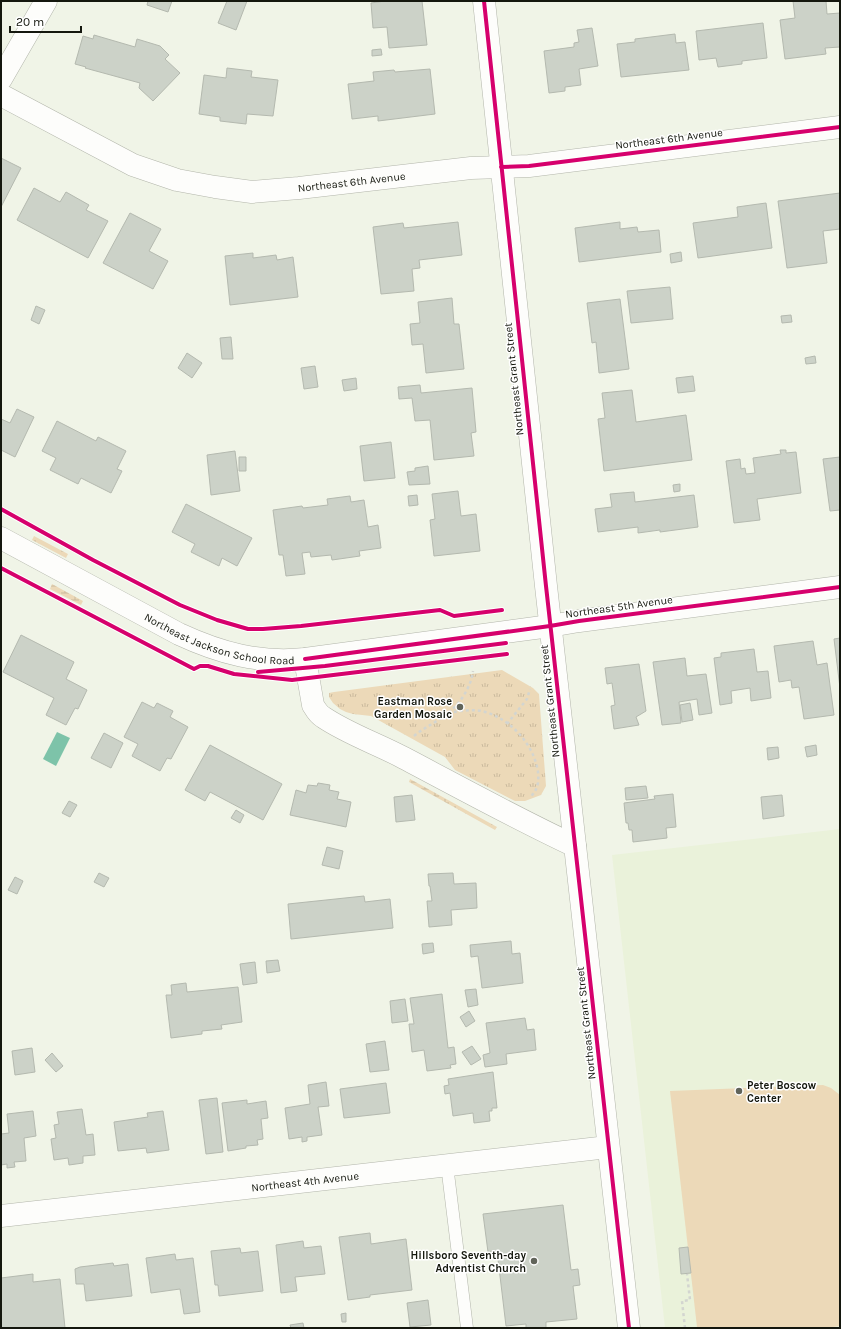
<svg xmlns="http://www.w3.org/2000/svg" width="841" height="1329" viewBox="0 0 841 1329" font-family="Karla,sans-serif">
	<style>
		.built { fill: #eaf2da }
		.grass { fill: #ecd9b8 }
		.wetland { fill: url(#wetland-marsh) }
		.park { fill: url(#park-tufts) }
		.water { fill: #7dc3a9 }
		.building { fill: #ccd2c8; stroke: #b4b9af }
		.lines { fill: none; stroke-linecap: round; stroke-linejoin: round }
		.lane-casing { stroke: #b2b5aa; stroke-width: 13 }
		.street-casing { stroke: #b2b5aa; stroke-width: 23 }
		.secondary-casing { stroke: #b2b5aa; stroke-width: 23 }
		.path { stroke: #d3d5d0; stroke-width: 2.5; stroke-dasharray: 3 3; stroke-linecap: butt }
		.lane { stroke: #fdfdfb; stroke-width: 12 }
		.street { stroke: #fdfdfb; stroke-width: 22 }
		.secondary { stroke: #fdfdfb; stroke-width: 22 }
		.cycleway-casing { stroke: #fff; stroke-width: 6 }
		.cycleway { stroke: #d6006c; stroke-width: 4 }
		.poi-dot { fill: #61645a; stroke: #fff; stroke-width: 1.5 }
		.labels { text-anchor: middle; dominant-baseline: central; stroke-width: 3; stroke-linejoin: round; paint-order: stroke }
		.street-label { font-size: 11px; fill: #14170e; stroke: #fff }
		.poi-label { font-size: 11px; font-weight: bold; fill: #14170e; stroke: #fff; text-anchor: end }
	</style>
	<defs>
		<pattern id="wetland-marsh" width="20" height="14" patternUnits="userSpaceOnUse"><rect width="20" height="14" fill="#ecd9b8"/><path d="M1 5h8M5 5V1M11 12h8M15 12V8" fill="none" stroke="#caba9d"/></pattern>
		<pattern id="park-tufts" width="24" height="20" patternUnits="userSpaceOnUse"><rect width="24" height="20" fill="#ecd9b8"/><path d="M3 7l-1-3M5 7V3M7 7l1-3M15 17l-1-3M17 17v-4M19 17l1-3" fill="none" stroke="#caba9d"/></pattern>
	</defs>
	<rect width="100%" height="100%" fill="#f0f4e7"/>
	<!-- built -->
	<path class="built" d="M840,829V1328H665L612,855Z"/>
	<!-- grass -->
	<path class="grass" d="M823,1085L831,1088L840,1095V1326L826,1328H698L697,1327L670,1091Z"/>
	<!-- wetland -->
	<path class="wetland" d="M34,536L68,554L66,558L32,540Z
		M52,584L83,601L81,605L50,589Z
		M410,779L497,827L495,830L409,782Z"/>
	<!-- park -->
	<path class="park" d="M502,670L533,688L539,694L546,786L541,795L525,801H515L455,770L445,757L371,716L353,714L346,712L340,709L333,703L329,697V693L334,692Z"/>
	<!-- water -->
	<path class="water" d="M57,732L70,738L56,766L43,759Z"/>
	<!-- building -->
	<path class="building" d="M148,1H172L168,12L147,5Z
		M227,1H247L236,30L218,23Z
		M385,1H422L427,45L389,48L387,27L373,28L371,3Z
		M793,1H826L827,14L840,13V47L825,48L826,54L785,59L780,20L795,18Z
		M763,23L767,58L742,61V64L718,67L716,58L699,60L696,31Z
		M592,28L598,66L579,69L581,85L565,87V91L549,93L544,51L574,47V43L579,42L577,30Z
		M675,34L676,43L685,42L689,70L621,77L617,44L635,42V39Z
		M94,35L135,47L137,39L160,46L169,55L165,59L180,73L153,101L139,88L140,83L85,68L86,67L75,64L83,36L93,39Z
		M381,49L382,55L372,56V50Z
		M227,68L252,71L251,77L278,80L273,116L247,114L246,124L220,121V117L199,114L204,75L226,78Z
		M430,69L435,114L378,121V116L352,119L348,84L374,81L373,72L394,70L395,72Z
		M1,158L21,168L1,207Z
		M34,188L60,202L66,192L89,205L86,210L108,221L88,258L17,220Z
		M840,193V229L823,231L827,263L787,268L778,201Z
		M766,203L772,248L698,258L693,223L738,217L737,207Z
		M130,213L161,229L149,251L168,261L153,289L103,263Z
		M458,222L462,255L419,260L420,268L412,269L414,291L381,294L373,227L403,223L404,228Z
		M620,222V229L637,227L638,232L659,230L661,252L579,262L575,228Z
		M681,252L682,261L671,263L670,254Z
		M253,253V258L276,255L277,260L293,257L298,297L230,305L225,256Z
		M670,287L673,319L631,323L627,291Z
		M452,298L454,324H459L464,369L426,373L423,344L412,345L410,324L420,323L418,302Z
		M620,299L629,369L599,373L596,342L592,343L587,303Z
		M36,306L45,310L39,324L31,320Z
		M791,315L792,322L782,323L781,316Z
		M231,337L233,359H222L220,338Z
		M187,353L202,363L192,378L178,368Z
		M815,356L816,363L806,364L805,358Z
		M315,366L318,387L304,389L301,368Z
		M693,376L695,391L678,393L676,378Z
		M356,378L357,389L344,391L342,380Z
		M420,385L421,393L472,388L476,432L471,433L474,456L434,460L430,420L415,421L412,398L399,399L398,387Z
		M632,390L636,422L686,415L692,460L604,471L598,419L605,418L602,393Z
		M17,409L34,417L15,457L1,450V419L10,423Z
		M57,421L96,441L98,437L126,451L117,469L122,471L111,493L81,478L78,484L50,470L56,458L42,451Z
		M391,442L395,478L364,481L360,446Z
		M780,450H786V453L796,452L801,493L757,499L760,520L734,523L726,461L740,459L741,469L745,468L746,474L755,473L753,458L781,454Z
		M235,451L240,491L211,495L207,455Z
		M239,457H246V471H239Z
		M840,457V510L830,511L823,459Z
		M428,466L430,484L409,485L407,472L415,471V468Z
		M680,484V491L674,492L673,485Z
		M458,491L461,516L476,514L480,551L434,556L430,520L435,519L432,494Z
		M634,492L635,502L694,495L698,527L660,532V530L638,533V527L598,532L595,509L612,507L610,494Z
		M417,495L418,505L409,506L408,496Z
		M350,496L351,502L364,500L368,527L378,525L381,548L359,551L360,556L332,560L331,555L311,557L310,552L302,553L305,574L286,576L283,555H279L273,510L302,506L303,508L328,505L327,499Z
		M186,504L252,538L237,566L222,558L219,566L191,552L195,544L172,532Z
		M21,635L74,662L66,679L87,690L78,709L75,708L66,725L46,715L54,698L3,672Z
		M840,638V688L834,639Z
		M813,641L817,665L827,663L834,715L804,719L799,687L792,688L791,680L779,682L774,646Z
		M754,649L757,672L768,671L771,698L751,701L750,688L731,691L732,703L720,705L714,658L721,657V653Z
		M685,658L687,676L706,674L712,713L699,715L697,699L679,702L681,723L662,725L653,662Z
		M639,664L646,711L636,717L639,725L614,729L611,706L615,705L612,683L607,684L605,668Z
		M142,702L154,708L157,703L173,711L170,717L188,727L171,759L167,758L160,771L132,756L138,744L124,737Z
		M690,703L693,720L682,722L680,705Z
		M104,733L123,743L111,768L91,758Z
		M210,745L282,784L263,820L210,792L205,801L185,790Z
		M816,745L817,755L807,757L805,747Z
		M778,747L779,758L768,760L767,748Z
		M318,783L330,785L329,790L339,792L337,799L351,802L346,827L290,815L296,790L306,793L308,785L317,786Z
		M646,786L648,798L626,800L625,788Z
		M673,794L676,827L666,828L667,838L633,842L632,830H629L628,823H626L624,803L655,799L654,796Z
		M412,795L415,820L396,822L394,797Z
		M782,795L784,816L763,819L761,797Z
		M69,801L77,805L70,817L62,813Z
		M236,810L244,815L240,823L231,818Z
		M327,847L343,851L339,869L322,865Z
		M99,873L109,878L104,887L94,882Z
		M453,873L454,884L476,883L477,908L451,910L452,925L429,927L427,901H432L430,886H429L428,874Z
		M15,877L23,881L17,894L8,890Z
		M364,896L365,902L390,899L393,928L291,939L288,904Z
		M511,941L512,954L520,953L523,983L482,988L478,956L471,957L470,945Z
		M433,943L434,952L423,954L422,944Z
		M278,960L280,971L267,973L266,961Z
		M255,962L257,983L243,985L240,964Z
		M186,983L187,992L238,987L242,1022L221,1025L222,1029L202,1031V1034L171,1038L166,995H172L171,985Z
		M476,989L478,1005L468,1007L465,990Z
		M442,994L448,1048L454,1047L456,1064L450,1065L451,1068L427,1071L424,1050L412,1052L409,1024H414L410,998Z
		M405,999L408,1021L392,1023L390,1001Z
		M469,1011L475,1021L466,1027L460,1017Z
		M525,1018L527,1030L534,1029L536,1050L506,1054L507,1064L485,1067L483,1055L490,1053L486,1023Z
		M385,1041L389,1070L370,1072L366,1044Z
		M472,1046L481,1059L471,1065L462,1052Z
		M32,1048L35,1072L15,1075L12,1051Z
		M52,1053L63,1066L56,1072L45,1060Z
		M493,1072L497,1108H492V1111H489L490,1121L474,1123L473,1113L453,1116L450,1093L445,1094L444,1086L449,1085L448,1079Z
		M326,1082L329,1106L318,1107L322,1135L307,1137V1141L302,1142V1137L289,1139L285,1108L310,1104L308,1085Z
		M386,1083L390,1113L344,1118L340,1089Z
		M217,1098L223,1152L206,1154L199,1100Z
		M247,1100V1104L266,1101L268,1118L261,1119L263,1139L257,1140L258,1145L246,1146V1148L228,1151L222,1103Z
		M82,1109L86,1135L93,1134L95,1155L83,1156V1163L69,1165L68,1158L54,1160L51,1139L56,1138L54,1125L59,1124L57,1112Z
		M33,1111L36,1136L24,1138L26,1161L14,1162L15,1167L7,1168V1164L1,1165V1134L9,1133L7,1114Z
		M163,1111L169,1150L147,1153L146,1148L118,1151L114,1122L148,1117L147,1113Z
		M563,1205L571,1270L578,1269L580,1285L573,1286L577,1319L546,1322V1328H526V1324L506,1326L497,1251L488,1252L483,1214Z
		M370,1233L371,1244L406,1239L412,1290L370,1295V1297L348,1300L339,1237Z
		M303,1241L304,1248L321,1246L325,1274L295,1277L297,1291L281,1293L276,1245Z
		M688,1247L691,1273L681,1274L679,1248Z
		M240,1248L241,1253L258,1251L263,1291L219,1296L218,1285H215L211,1251Z
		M175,1254L176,1260L193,1258L200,1312L184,1314L180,1289L151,1293L146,1258Z
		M113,1263L114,1266L128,1264L132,1296L86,1301L84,1284H76L75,1269L80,1267Z
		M33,1274V1282L60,1279L65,1328H1V1278Z
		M428,1300L431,1325L410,1327L407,1303Z
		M346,1313V1322H342L341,1314Z
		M303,1323L304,1328H291L290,1325Z"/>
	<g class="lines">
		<defs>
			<path id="lane" d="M447,1165L467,1328"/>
			<g id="street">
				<path d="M1,79L46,1"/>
				<path id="s1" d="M1,95L133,165L177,180L215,187L252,192L299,188L471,168L529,166L840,127"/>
				<path d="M305,659L313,705C316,710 318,714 323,717C348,734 378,744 404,758C461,788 517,819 575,846"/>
				<path id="s2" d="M1,1216L608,1147"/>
			</g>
			<g id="secondary">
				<path d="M484,1L546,586L629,1328"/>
				<path id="s3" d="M1,538L179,634C220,653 260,664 305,659L550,626L579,621L840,587"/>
			</g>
		</defs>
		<!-- lane casing -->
		<use href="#lane" class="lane-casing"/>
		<!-- street casing -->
		<use href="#street" class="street-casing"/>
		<!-- secondary casing -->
		<use href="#secondary" class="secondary-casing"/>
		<!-- path -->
		<path class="path" d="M448,713C459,711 471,709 482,711C510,718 534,744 538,772C539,782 538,790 530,797
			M507,724L527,699L530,689
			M414,736C425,727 437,722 448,713C460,704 471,687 473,671
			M685,1328L682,1301L690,1300L687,1274"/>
		<!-- lane -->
		<use href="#lane" class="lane"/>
		<!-- street -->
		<use href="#street" class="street"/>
		<!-- secondary -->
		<use href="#secondary" class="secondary"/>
		<defs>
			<path id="cycleway" d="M484,1L546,586L629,1328
				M501,167L529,166L840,127
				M1,509L93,560L180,605L217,620L248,629H263L301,626L440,610L454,616L502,610
				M1,568L194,669L200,666H208L234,674L292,680L507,654
				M305,659L550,626L579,621L840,587
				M258,672L325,666L506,643"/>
		</defs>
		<!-- cycleway casing -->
		<use href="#cycleway" class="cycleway-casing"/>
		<!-- cycleway -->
		<use href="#cycleway" class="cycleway"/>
	</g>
	<!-- markers -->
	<g class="poi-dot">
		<circle cx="460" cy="707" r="4"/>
		<circle cx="739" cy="1091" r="4"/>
		<circle cx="534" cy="1261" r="4"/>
	</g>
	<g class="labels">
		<!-- street labels -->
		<g class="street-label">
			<text transform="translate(669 139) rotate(-7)">Northeast 6th Avenue</text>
			<text stroke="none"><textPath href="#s1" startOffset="372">Northeast 6th Avenue</textPath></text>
			<text transform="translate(514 379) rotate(-96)">Northeast Grant Street</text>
			<text transform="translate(619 607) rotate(-8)">Northeast 5th Avenue</text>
			<text stroke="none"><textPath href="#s3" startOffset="243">Northeast Jackson School Road</textPath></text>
			<text transform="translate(550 701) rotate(-96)">Northeast Grant Street</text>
			<text transform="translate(586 1023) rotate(-96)">Northeast Grant Street</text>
			<text stroke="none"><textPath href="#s2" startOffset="306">Northeast 4th Avenue</textPath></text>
		</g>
		<!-- poi labels -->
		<g class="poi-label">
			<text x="452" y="701">Eastman Rose<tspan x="452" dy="13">Garden Mosaic</tspan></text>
			<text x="747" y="1085" text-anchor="start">Peter Boscow<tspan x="747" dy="13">Center</tspan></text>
			<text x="526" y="1255">Hillsboro Seventh-day<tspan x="526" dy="13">Adventist Church</tspan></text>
		</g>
	</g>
	<!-- border -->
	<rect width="841" height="1329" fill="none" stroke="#14170e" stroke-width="4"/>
	<!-- scale -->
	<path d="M10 26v6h71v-6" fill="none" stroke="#14170e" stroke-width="2"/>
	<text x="16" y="26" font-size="12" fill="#14170e" stroke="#ffffff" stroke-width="3" paint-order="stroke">20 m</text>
</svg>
